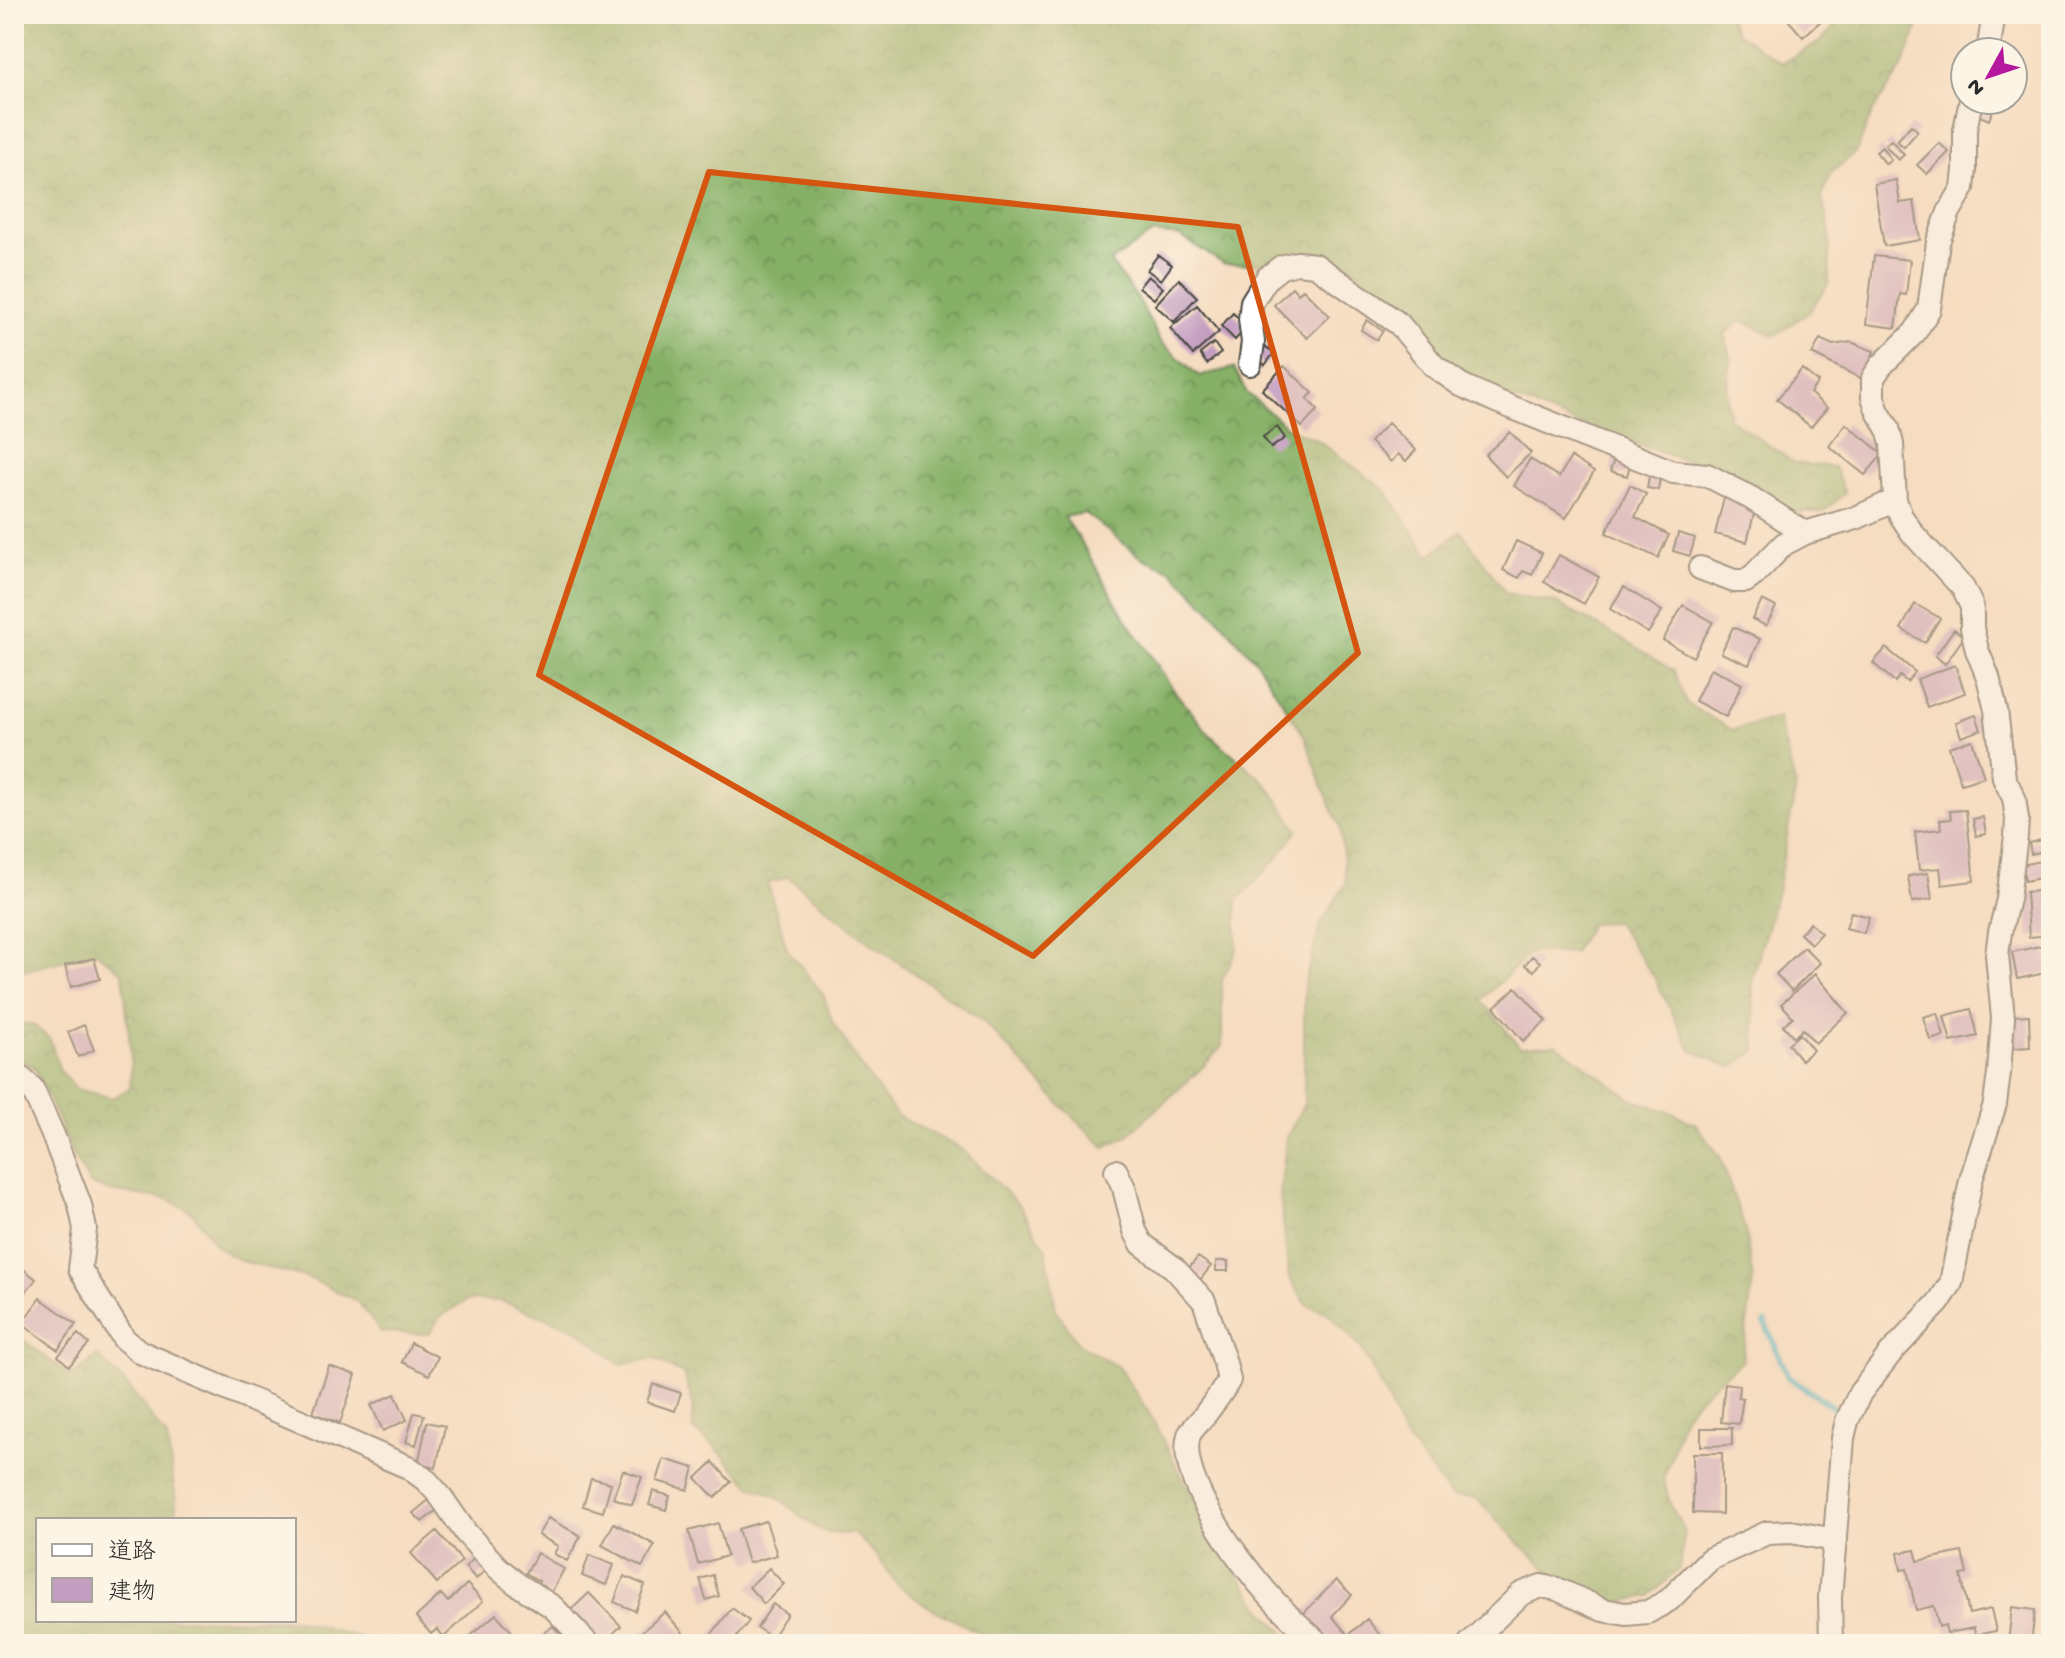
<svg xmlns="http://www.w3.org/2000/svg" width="2065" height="1658" viewBox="0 0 2065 1658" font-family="'Gochi Hand','Klee One',sans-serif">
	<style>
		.forest { fill: url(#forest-crowns); stroke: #586e48; stroke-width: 2 }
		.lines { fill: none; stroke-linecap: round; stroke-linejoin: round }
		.stream { stroke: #4db6cb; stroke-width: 6 }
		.building { fill: #c49ec1 }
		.street-casing { stroke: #494641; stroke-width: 26 }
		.street { stroke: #fff; stroke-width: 22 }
		.marked { fill: none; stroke: #d5540f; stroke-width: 6; stroke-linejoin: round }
	</style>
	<defs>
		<pattern id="forest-crowns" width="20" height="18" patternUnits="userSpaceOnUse" patternTransform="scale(2)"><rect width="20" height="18" fill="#86b066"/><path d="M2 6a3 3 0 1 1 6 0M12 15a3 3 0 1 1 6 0" fill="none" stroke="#6e8f54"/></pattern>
	</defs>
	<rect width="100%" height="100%" fill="#fcf5e5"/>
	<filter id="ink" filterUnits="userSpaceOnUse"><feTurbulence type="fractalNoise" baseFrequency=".0125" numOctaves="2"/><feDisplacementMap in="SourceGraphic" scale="16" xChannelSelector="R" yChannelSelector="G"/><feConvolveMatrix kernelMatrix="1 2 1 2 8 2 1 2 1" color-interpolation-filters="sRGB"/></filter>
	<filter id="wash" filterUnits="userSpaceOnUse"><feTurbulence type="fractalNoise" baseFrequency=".006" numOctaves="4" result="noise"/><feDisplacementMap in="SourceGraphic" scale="32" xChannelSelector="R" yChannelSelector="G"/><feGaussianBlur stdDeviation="1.8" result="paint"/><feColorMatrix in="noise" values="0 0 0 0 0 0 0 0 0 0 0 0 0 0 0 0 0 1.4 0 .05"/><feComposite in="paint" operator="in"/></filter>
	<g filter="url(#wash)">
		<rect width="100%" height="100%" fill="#f5dcc0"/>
		<!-- forest -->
		<path class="forest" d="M14,14H1727L1737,33L1782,63L1820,42L1845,14H1919L1917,30L1902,68L1873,111L1856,152L1830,174L1822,198L1830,234L1829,283L1810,311L1774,336L1742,320L1725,334L1731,358L1727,392L1729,418L1795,463L1834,467L1845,493L1823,512H1790L1732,476L1577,424L1448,373L1418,350L1406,308L1346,263L1306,253L1255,264H1224L1180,236L1153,233L1110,262L1138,299L1161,342L1199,376L1234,368L1247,393L1287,427L1319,441L1386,491L1429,556L1461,531L1506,593L1554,602L1610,632L1674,671L1686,703L1733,730L1778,718L1796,787L1777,892L1752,981L1756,1051L1731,1067L1691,1050L1654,977L1616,922L1591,923L1573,953L1531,952L1481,1000L1520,1047L1556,1044L1630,1098L1674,1114L1696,1124L1720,1157L1745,1229L1753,1280L1742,1362C1728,1371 1690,1403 1683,1418C1675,1438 1673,1459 1663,1478L1671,1506L1685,1531L1679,1569L1650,1596L1614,1603L1565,1586L1521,1545L1476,1498L1452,1497L1403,1435L1381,1385L1361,1348L1328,1313L1306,1304L1289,1277L1280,1195L1286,1139L1304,1103V984L1321,923L1346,883L1340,827L1324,790L1305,737L1256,661L1210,609L1171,570L1142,558L1085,513L1064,517L1080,540L1120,609L1175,692L1210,735L1266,783L1298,830L1276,860L1237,901V949L1222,980V1046L1202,1068L1126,1137L1104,1147L1062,1106L984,1022L872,944L788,877L768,883L787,949L823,994L833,1023L863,1069L897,1116L962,1149L1019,1205L1046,1249L1056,1310L1079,1344L1118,1367L1148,1411L1217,1543L1262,1609L1295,1644H996L986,1636L923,1604L896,1583L876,1555L855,1534L828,1533L814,1527L776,1496L751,1486L713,1445L693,1430L692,1400L683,1374L654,1359L620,1364L578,1330L501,1301L468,1300L440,1317L429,1334L381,1332L357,1301L309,1278L241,1261L218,1248L192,1212L168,1199L110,1191L90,1184L73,1156L57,1118L34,1067L14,1057V1024H32L50,1039L60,1071L76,1089L113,1098L130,1088L131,1058L123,973L96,952L17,973L14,971Z
			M14,1333L72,1377L97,1355L127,1385L167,1438L176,1501V1520H38V1620L294,1619L385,1644H14Z"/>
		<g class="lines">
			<!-- stream -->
			<path class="stream" d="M1765,1323L1788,1377L1846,1416"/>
		</g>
		<g id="blocks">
			<!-- building -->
			<path class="building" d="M1783,14H1821L1824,18L1803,37Z
				M1980,100H1997L1989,120L1975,114Z
				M1911,125L1918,131L1904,147L1897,141Z
				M1891,140L1904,155L1898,160L1885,145Z
				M1939,143L1949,152L1927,174L1917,165Z
				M1882,147L1891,160L1886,164L1876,152Z
				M1896,180L1900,203L1914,201L1920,240L1884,246L1874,184Z
				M1158,255L1172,265L1161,280L1147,270Z
				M1874,256L1910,260L1906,295L1900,294L1896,328L1866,324Z
				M1148,276L1163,288L1154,299L1139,287Z
				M1179,279L1197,297L1174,322L1155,305Z
				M1292,287L1298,294L1303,289L1330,316L1307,338L1274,305Z
				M1197,305L1219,332L1193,355L1170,328Z
				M1233,313L1247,327L1235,340L1221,326Z
				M1367,320L1383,331L1377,340L1361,330Z
				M1820,339L1833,345L1851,342L1874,351L1864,380L1812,354Z
				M1214,343L1221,353L1207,364L1200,354Z
				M1263,345L1274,353L1265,365L1254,356Z
				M1284,366L1313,393L1307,399L1318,410L1302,427L1262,390Z
				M1802,369L1818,382L1810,393L1827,408L1811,427L1777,399Z
				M1388,423L1416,450L1406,461L1398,454L1391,462L1370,442Z
				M1846,424L1883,454L1865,475L1829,446Z
				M1277,427L1285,438L1271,448L1263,437Z
				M1510,432L1531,453L1506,477L1485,455Z
				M1571,457L1594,472L1566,518L1514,486L1530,459L1559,477Z
				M1615,457L1631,462L1627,476L1610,471Z
				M1649,476L1660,478L1658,490L1647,488Z
				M1630,485L1646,494L1635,517L1669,535L1658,558L1606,533Z
				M1724,498L1756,506L1747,542L1715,534Z
				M1678,533L1695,538L1690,556L1673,551Z
				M1516,541L1542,553L1532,575L1523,571L1519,578L1503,570Z
				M1559,555L1599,577L1584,604L1544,582Z
				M1624,587L1662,611L1648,633L1610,609Z
				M1762,600L1776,607L1766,626L1752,619Z
				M1915,604L1940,618L1925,643L1901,629Z
				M1683,605L1713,622L1693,657L1663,640Z
				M1733,627L1760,639L1749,665L1721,653Z
				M1954,629L1964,637L1945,664L1935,656Z
				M1886,648L1915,672L1907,682L1900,676L1895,682L1873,663Z
				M1955,665L1965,693L1927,707L1917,679Z
				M1711,668L1742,684L1726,717L1695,701Z
				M1976,715L1981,730L1961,737L1956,722Z
				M1972,740L1984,777L1961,784L1949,747Z
				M1966,810L1974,881L1942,885L1940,868L1919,870L1915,832L1941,829L1940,820L1951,819L1950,811Z
				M1983,817L1986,834L1976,836L1973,819Z
				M2041,840L2044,851L2031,854L2029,843Z
				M2049,859L2051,876L2025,881L2022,865Z
				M1928,873L1932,899L1912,902L1908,876Z
				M2051,890V935L2029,937L2026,892Z
				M1851,912L1869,917L1864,933L1846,928Z
				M1810,923L1821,933L1811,944L1800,934Z
				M2045,945L2050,972L2017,979L2012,952Z
				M1804,947L1820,963L1792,991L1776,974Z
				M1532,956L1540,962L1534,971L1525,965Z
				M94,958L100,979L71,987L65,966Z
				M1815,974L1848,1013L1815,1043L1803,1029L1794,1037L1783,1025L1793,1017L1781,1004Z
				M1516,987L1546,1021L1523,1041L1494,1007Z
				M1971,1009L1978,1036L1951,1042L1944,1016Z
				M1937,1013L1944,1036L1930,1040L1923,1017Z
				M2029,1015L2030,1047L2014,1048L2012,1016Z
				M84,1025L94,1050L78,1057L68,1032Z
				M1800,1034L1813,1050L1801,1060L1788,1044Z
				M1198,1257L1211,1266L1200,1280L1187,1270Z
				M1216,1261H1228V1271H1216Z
				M18,1265L36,1279L16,1304L14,1302V1270Z
				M40,1298L76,1324L58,1350L22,1323Z
				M78,1334L89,1344L69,1366L58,1356Z
				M411,1343L438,1357L429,1375L402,1362Z
				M329,1366L356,1375L340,1423L313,1413Z
				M1725,1383L1739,1385L1738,1397L1743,1398L1739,1424L1721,1422Z
				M653,1384L681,1393L675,1411L647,1402Z
				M395,1394L407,1420L383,1431L371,1405Z
				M414,1413L424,1415L416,1445L406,1442Z
				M427,1422L445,1426L436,1468L418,1464Z
				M1701,1428H1732V1445L1701,1446Z
				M1693,1453H1722V1514L1693,1513Z
				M664,1459L694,1468L688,1490L657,1481Z
				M713,1462L731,1482L715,1498L696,1478Z
				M623,1470L642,1477L632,1505L613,1498Z
				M591,1478L611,1483L603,1512L583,1506Z
				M653,1491L670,1496L666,1510L649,1505Z
				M430,1499L438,1509L422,1522L413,1513Z
				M548,1518L581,1536L567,1561L554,1554L558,1546L538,1535Z
				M766,1521L777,1555L748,1563L738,1529Z
				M614,1523L655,1545L642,1567L602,1545Z
				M718,1523L727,1556L698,1564L689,1531Z
				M437,1531L462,1561L437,1583L411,1553Z
				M1915,1550L1918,1561L1962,1552L1967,1574L1961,1575L1969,1614L1991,1609L1996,1631L1975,1635L1974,1628L1947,1633L1945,1625L1939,1627L1934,1606L1916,1610L1907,1569L1901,1570L1898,1553Z
				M537,1553L564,1569L550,1595L536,1586L539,1581L526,1573Z
				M589,1555L614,1565L606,1585L582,1576Z
				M476,1557L487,1569L476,1579L465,1567Z
				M769,1568L784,1584L764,1604L749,1587Z
				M713,1575L719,1596L706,1600L700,1579Z
				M624,1576L645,1585L635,1611L614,1602Z
				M1336,1580L1352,1595L1332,1616L1348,1635L1367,1619L1387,1644H1328L1303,1614Z
				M467,1584L483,1601L444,1637L437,1629L431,1634L416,1617L441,1594L448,1602Z
				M589,1593L621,1626L602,1644H597L568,1613Z
				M773,1604L787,1614L772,1637L757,1628Z
				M2012,1607L2035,1610L2031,1644H2008Z
				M732,1608L749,1621L731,1644H704Z
				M665,1612L684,1634L672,1644H650L640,1633Z
				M496,1614L514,1634L503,1644H476L469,1637Z
				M553,1626L566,1641L562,1644H548L541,1635Z"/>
		</g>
	</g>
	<g filter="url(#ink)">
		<use href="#blocks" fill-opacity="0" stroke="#494641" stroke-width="2"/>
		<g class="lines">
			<defs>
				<path id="street" d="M1988,52L1994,14
					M1250,364L1253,342L1250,319L1252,302L1267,278L1281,267L1297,263L1315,265L1399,324L1434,366L1461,385L1496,401L1673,472L1707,475L1751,498L1805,533
					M1700,568L1734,581H1746L1754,575L1784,544L1805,533L1856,518L1895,500
					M14,1072L32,1088L53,1135L80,1205L85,1229L80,1269L124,1339L140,1352L408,1467L427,1481L441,1497L466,1533L497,1567L517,1584L553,1607L588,1644
					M1116,1171L1124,1188L1135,1231L1142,1244L1174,1268L1204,1301L1225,1363L1229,1380C1222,1393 1213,1404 1204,1416C1200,1421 1192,1429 1189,1435C1175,1480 1248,1574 1279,1606C1291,1619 1306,1631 1319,1644
					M1469,1644L1521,1594L1541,1586L1557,1589L1603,1610L1626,1614L1648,1612L1669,1600L1710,1559L1767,1533L1791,1532L1835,1540
					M1831,1644L1830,1598L1843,1438L1847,1421L1860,1393L1890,1354L1939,1302L1951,1283L1971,1180L1995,1104L1999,1073L2003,1018L1997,955L2000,932L2008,899L2016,836L2017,819L2014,798L2004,778L1996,710L1988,677L1977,650L1972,628V607L1963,588L1913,534L1901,516L1895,500L1892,444L1888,428L1878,412L1873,397V378L1881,366L1915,332L1929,309L1938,242L1949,212L1963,188L1965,170V130L1971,100"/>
			</defs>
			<!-- street casing -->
			<use href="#street" class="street-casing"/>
			<!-- street -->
			<use href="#street" class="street"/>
		</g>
	</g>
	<!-- marked area -->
	<path d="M0 0H2065V1658H0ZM709,172L1238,227L1358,653L1033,956L539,675Z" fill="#f5dcc0" fill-opacity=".55" fill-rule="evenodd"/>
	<path class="marked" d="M709,172L1238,227L1358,653L1033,956L539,675Z"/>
	<!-- margin -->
	<rect width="2065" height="1658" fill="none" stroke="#fcf5e5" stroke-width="48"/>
	<!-- legend -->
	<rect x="36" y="1518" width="260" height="104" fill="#fcf5e5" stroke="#a8a49b" stroke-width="2"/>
	<rect x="52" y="1544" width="40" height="12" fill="#ffffff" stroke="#a8a49b" stroke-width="2"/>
	<text x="108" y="1558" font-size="24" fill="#2b2b2b">道路</text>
	<rect x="52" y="1578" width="40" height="24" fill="#c49ec1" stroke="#a8a49b" stroke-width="2"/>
	<text x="108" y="1598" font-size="24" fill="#2b2b2b">建物</text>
	<!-- north arrow -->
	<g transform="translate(1989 76) rotate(230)"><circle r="38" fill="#fcf5e5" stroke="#a8a49b" stroke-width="2"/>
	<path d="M0-6L14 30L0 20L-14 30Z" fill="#b5179e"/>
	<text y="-12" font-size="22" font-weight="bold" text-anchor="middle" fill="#2b2b2b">N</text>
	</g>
</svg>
